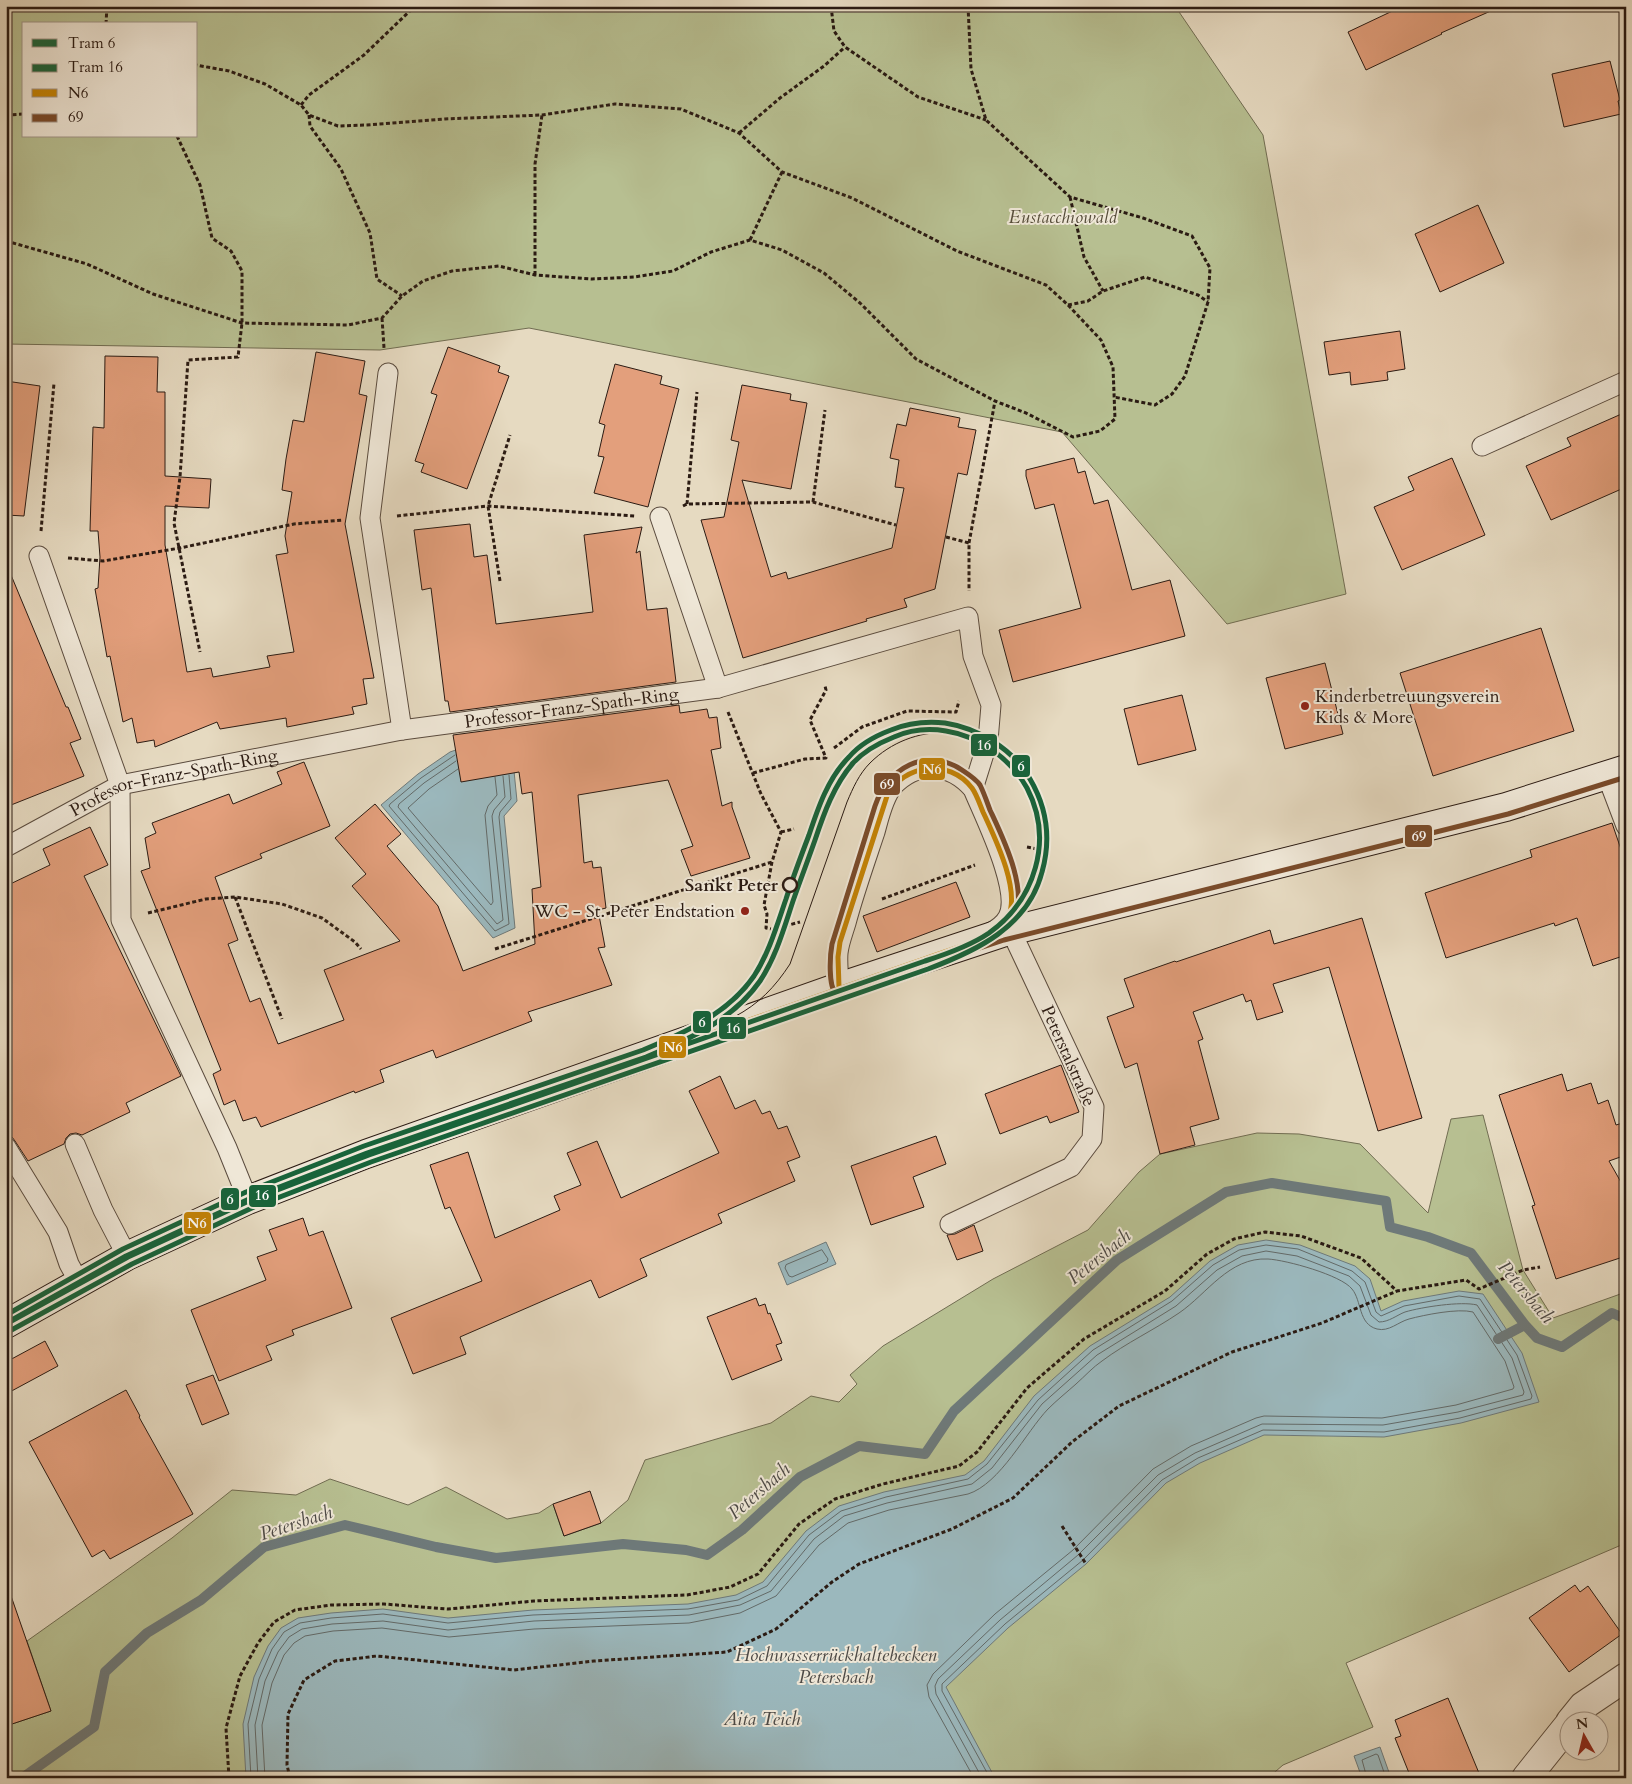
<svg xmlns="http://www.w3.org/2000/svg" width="1632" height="1784" viewBox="0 0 1632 1784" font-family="Cardo,serif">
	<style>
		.green { fill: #b7bf91; stroke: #716d52; fill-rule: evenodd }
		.water { fill: #9bb8bd; stroke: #6e7979 }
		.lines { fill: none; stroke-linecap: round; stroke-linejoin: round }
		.shore { stroke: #636a68; stroke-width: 1 }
		.stream { stroke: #6e7979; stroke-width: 10 }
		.building { fill: #e39f7c; stroke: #2b1b13 }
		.lane-casing { stroke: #5a4b3e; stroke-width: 21 }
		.street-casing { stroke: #5a4b3e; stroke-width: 30 }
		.secondary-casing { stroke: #2b1b13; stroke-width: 30 }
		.path { stroke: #2b1b13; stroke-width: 3; stroke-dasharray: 4 2.5; stroke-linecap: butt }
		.lane { stroke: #efe7d7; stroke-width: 19 }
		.street { stroke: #efe7d7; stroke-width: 28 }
		.secondary { stroke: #efe7d7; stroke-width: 28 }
		.tram { stroke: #2b1b13; stroke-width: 1 }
		.bus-1-casing { stroke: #efe7d7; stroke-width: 9 }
		.bus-2-casing { stroke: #efe7d7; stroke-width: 9 }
		.bus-1 { stroke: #c48305; stroke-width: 5 }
		.bus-2 { stroke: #7a4b2a; stroke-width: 5 }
		.tram-1-casing { stroke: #efe7d7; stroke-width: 9 }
		.tram-2-casing { stroke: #efe7d7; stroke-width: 9 }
		.tram-1 { stroke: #19633a; stroke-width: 5 }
		.tram-2 { stroke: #19633a; stroke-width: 5 }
		.poi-dot { fill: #8f2418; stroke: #efe7d7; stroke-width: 2 }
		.stop-dot { fill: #efe7d7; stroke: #2b1b13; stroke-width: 2.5 }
		.labels { text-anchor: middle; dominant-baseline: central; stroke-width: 4; stroke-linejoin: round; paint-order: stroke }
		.park-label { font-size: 18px; font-style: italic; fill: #554c39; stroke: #efe7d7 }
		.poi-label { font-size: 18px; fill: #2b1b13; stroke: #efe7d7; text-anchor: start }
		.street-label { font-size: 18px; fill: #2b1b13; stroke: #efe7d7 }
		.stop-label { font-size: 18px; font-weight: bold; fill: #2b1b13; stroke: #efe7d7; text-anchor: end }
		.water-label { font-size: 19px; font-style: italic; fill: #4d4a46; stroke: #efe7d7 }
		.line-badge { stroke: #efe7d7; stroke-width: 2 }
		.badge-label { font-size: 14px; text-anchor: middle; font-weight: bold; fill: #fff }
	</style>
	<rect width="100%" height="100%" fill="#e6dac1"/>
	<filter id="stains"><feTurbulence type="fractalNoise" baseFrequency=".004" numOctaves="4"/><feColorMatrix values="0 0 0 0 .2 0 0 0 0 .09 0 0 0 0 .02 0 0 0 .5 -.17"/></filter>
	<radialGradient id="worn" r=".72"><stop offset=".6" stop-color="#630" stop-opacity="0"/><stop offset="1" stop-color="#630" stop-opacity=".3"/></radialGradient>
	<!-- green -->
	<path class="green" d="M6,6H1175L1263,135L1346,594L1227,624L1062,432L529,328L380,350L6,344ZM24,24H196V136H24Z
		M1483,1115L1523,1270L1553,1318L1626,1292V1543L1346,1663L1373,1727L1283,1765L1268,1778H6V1726L51,1711L27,1641L172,1538L232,1490L296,1495L330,1479L408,1505L446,1487L507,1519L539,1513L553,1504L564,1536L601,1523L628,1500L645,1460L771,1423L811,1396L839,1402L857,1384L850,1375L883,1346L993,1279L1088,1230L1139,1172L1160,1154L1257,1133L1299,1134L1360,1144L1428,1213L1451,1119Z"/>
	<!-- water -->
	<path class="water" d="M510,731L517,801L504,816L515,928L493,938L381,805L418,774L450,752Z
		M1266,1240L1300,1245L1355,1266L1370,1279L1381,1311L1403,1301L1459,1291L1483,1294L1522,1353L1539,1402L1461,1423L1384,1437L1264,1435L1200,1463L1166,1483L1086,1564L1008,1628L946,1687L995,1778H246L243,1724L254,1677L268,1646L281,1628L298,1618L331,1613L383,1609L448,1618L533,1610L688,1604L736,1595L763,1582L806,1531L839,1506L884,1492L965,1475L984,1461L1034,1396L1090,1346L1170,1297L1210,1261L1238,1245Z
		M826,1242L836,1264L787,1285L778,1263Z
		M1380,1747L1391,1778H1362L1354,1756Z"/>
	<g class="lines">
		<!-- shore -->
		<path class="shore" d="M455,755L421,778L390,804L389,806L495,931L509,924L499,817L500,812L511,799L509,775
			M456,761L424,783L399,804L398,807L497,924L503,920L492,816L494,810L505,797L503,776
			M458,769L429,789L408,808L491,905L493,902L485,815L488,806L497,795L495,777
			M822,1250L828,1259L827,1262L792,1277L789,1276L785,1268L786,1265Z
			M251,1778L248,1724L259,1679L272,1649L284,1632L300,1623L331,1618L383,1614L448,1623L533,1615L688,1609L738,1600L767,1586L809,1535L841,1511L886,1497L968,1479L987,1464L1038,1400L1093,1350L1172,1301L1213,1265L1239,1250L1266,1245L1298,1249L1352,1271L1365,1282L1376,1312L1381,1316L1404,1306L1459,1296L1480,1299L1517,1355L1532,1396L1531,1399L1460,1418L1384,1432L1263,1430L1198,1458L1162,1480L1083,1560L1005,1624L942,1684V1691L990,1778
			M258,1778L255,1725L265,1681L278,1652L289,1637L302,1629L332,1624L383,1621L448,1630L534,1621L689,1615L740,1605L771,1591L814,1539L844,1516L887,1503L972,1484L992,1468L1042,1404L1097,1355L1176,1306L1217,1270L1242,1256L1266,1251L1297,1256L1349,1276L1360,1286L1371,1315L1379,1322C1389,1322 1397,1315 1405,1312C1422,1307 1461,1301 1477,1305L1512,1358L1524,1392L1523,1395L1458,1412L1383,1425L1262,1424L1195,1453L1158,1475L1078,1555L1000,1620L938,1679L935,1686L936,1694L982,1778
			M265,1778L262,1725L272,1683L284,1655L294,1643L305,1636L333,1631L382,1628L449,1637L534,1629L689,1623L740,1613L776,1596L819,1545L848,1523L889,1510L968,1494C1000,1484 1026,1432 1048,1409C1057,1400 1067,1392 1076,1384C1085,1376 1093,1367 1102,1361C1126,1343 1154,1330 1179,1313C1207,1294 1229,1257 1268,1259C1286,1260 1341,1275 1352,1289C1362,1301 1358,1324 1377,1329C1389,1332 1398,1322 1409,1319C1424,1315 1458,1308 1473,1312L1505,1361L1514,1387L1513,1389L1456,1405L1382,1418L1264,1416L1256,1418L1191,1446L1153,1469L1073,1550L995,1614L933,1674L927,1685L929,1697L974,1778
			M1367,1778L1362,1760L1376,1754L1378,1755L1386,1778"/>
		<!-- stream -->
		<path class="stream" d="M1498,1339L1525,1325
			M22,1778L94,1727L105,1672L147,1633L201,1600L264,1547L345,1525L436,1547L496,1558L623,1544L686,1550L707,1555L742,1530L800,1477L859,1446L925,1454L954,1411L1117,1260L1226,1192L1272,1183L1386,1201L1390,1227L1428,1237L1471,1253L1525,1325L1537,1338L1562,1347L1612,1313L1626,1319"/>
	</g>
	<!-- building -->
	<path class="building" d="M1403,6H1502L1441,33L1442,34L1366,70L1348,32Z
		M1610,61L1620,100L1618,101L1621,114L1564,127L1552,74Z
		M1478,205L1504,263L1440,292L1415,234Z
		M1400,331L1405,369L1387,372L1388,380L1351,385L1350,372L1329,375L1324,342Z
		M448,347L500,366L498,372L509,376L467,489L421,472L424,464L415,461L437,395L431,393Z
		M316,352L365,361L359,394L367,396L345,524L374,678L363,679L367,704L352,707L354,714L287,727L286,718L220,729L217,722L155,747L154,740L137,743L132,718L123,722L110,656L107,657L95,589L98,588L100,557L98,531H90L93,427L104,428L105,356L158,357L157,392H165V476L211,479L209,508L165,506V545L187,672L211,668L213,677L270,667L267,656L294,652L276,555L288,553L285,536L292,492L282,490L286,459L293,420L304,422Z
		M615,364L662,376L660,384L679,389L648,507L594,493L604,457L598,456L605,425L599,423Z
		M6,381L40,386L24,516L6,515Z
		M742,385L791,394L790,400L807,403L791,489L742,480L771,577L786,572L788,579L892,548L904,488L895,487L899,460L890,458L897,424L906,426L910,408L960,418L958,427L976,430L967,475L958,473L935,589L904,599L907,607L866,619L867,621L743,658L701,520L724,517L739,442L731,440Z
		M1626,412V487L1551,520L1526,466L1571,446L1567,438Z
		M1074,458L1078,473L1085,471L1094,504L1108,500L1132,590L1170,580L1185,636L1013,682L999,630L1081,608L1054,504L1035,509L1026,476V470Z
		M1452,458L1485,535L1402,570L1374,507L1414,490L1408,477Z
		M470,524L474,557L487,555L496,624L593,612L584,535L642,527L636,553L640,551L647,610L667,608L676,682L450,712L448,701H445L431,588L422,590L414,530Z
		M6,563L66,707H68L81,739L70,743L84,776L6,807Z
		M1541,628L1574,731L1433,776L1400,673Z
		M1325,663L1343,734L1285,749L1266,678Z
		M1182,695L1196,750L1138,765L1124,709Z
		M679,705L680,713L707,709L709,718L717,717L721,748L711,750L722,806L732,802V807L750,858L691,876L681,850L693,846L668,780L578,795L584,863L592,861L593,868L601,867L606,908L598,910L605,947L598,948L612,985L528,1012L532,1021L436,1058L433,1050L380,1070L384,1082L355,1093L354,1091L261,1127L256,1117L243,1121L235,1100L224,1105L213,1074L221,1070L141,871L150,868L145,838L156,833L152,823L229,794L233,804L282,784L277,772L304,762L330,826L260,854L262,858L215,877L238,940L228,944L250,1002L260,998L278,1044L344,1020L324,970L400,941L352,886L366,874L335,838L375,804L401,834L387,846L438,906L463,971L535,944L532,889L541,887L532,792L522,794L519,772L461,782L453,735Z
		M1612,823L1626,864V955L1593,966L1577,918L1555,926L1554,923L1446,958L1425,893L1532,857L1530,850Z
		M90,827L108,865L84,876L181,1076L126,1103L130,1112L82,1135L76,1133L70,1134L66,1138L64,1144L28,1161L15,1141L12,1137L6,1136V886L50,865L43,849Z
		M956,882L970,917L877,952L863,916Z
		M1362,918L1422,1118L1378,1131L1329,967L1273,984L1283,1012L1257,1020L1251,1000L1246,1002L1243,994L1193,1012L1203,1039L1198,1041L1219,1119L1190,1127L1195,1145L1160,1154L1137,1063L1125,1068L1107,1017L1134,1007L1124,979L1175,961L1176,962L1270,930L1274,944Z
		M1061,1065L1079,1112L1050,1123L1047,1116L1000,1134L985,1094Z
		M1562,1074L1567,1091L1591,1083L1598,1104L1608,1100L1616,1125L1626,1122V1155L1609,1161L1626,1191V1256L1556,1279L1532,1206L1535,1205L1499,1095Z
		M720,1076L735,1109L755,1100L762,1114L770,1111L778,1129L787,1126L800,1157L787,1162L795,1181L718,1214L722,1223L640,1259L647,1276L599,1298L591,1280L460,1337L466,1354L413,1374L391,1318L482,1281L450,1207L445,1209L430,1165L468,1152L495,1238L560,1210L554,1196L581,1185L567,1153L597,1141L621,1198L719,1153L689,1091Z
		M936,1136L946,1164L913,1177L924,1207L871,1225L851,1166Z
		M303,1218L309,1236L323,1231L352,1308L292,1330L294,1335L266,1346L272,1360L219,1381L191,1310L266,1280L257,1257L277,1250L269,1230Z
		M974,1225L983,1251L957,1260L947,1235L955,1234Z
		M756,1298L759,1306L765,1304L768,1314L770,1313L782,1343L776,1345L782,1360L732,1380L707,1317Z
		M45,1341L58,1366L6,1394V1362Z
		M213,1375L229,1414L202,1425L186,1385Z
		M126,1390L140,1416L139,1417L193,1514L110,1559L104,1550L92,1557L29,1442Z
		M590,1491L601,1523L564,1536L553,1504Z
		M1575,1585L1580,1592L1588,1586L1622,1634L1569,1672L1529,1618Z
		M10,1593L51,1711L6,1726V1594Z
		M1448,1698L1481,1778H1411L1395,1738L1401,1736L1395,1720Z"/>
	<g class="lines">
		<defs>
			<g id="lane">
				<path d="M388,373L370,518L402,730"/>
				<path d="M1482,446L1626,381"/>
				<path d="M660,517L718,688"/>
				<path d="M39,556L120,785L121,920L227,1148L248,1200"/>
				<path d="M1607,776L1626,826"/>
				<path id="s1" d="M6,847L120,785L402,730L718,688L968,617L973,656L991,705L988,741L973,789"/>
				<path d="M839,987C839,976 837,964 838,953C839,943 843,933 846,923C854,893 865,862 875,832C879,818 883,798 893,786C918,760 950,763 973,789C984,816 1022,891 1008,917C1004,925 996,930 988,934"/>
				<path d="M75,1144L103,1210L127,1256"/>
				<path d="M6,1147L58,1232L69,1264L79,1282"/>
				<path d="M950,1224L1071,1167L1092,1139L1094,1107L1011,931"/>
			</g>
			<path id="street" d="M1570,1722L1583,1706L1626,1677
				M1526,1778L1570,1723"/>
			<path id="secondary" d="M6,1324L127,1256L248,1200L366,1154L839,987L1002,933L1506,807L1626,769"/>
		</defs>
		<!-- lane casing -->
		<use href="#lane" class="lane-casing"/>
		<!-- street casing -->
		<use href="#street" class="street-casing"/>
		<!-- secondary casing -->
		<use href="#secondary" class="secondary-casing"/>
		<!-- path -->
		<path class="path" d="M831,6L834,31L845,47L918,97L986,120
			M968,6L971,69L986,120L1070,197L1143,218L1192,236L1210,268L1208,302L1185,376L1172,394L1155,405L1114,397
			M106,24L107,6
			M301,105L309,95L364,55L415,6
			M6,115L24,114
			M309,115L310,126L341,169L370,233L377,279L402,296
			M739,133L780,98L824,66L845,47
			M177,136L200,185L212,238L231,251L242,271V323L238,357L188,360L180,477L174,523L200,652
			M1070,197L1084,257L1103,291
			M750,240L782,172
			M6,241L87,264L153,294L242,323L348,325L382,318L402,296L423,281L452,271L499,266L535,275L592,279L634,277L673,271L711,252L750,240L782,250L824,273L860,303L916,359L995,401L1026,413L1073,437L1100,431L1115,419L1113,367L1101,340L1068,305L1046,285L957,251L852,198L782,172L739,133L681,109L615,104L542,115L445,119L367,125L338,126L309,115L301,105L265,84L229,71L196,65
			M535,275V164L542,115
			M1068,305L1088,301L1103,291L1145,277L1198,295L1208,302
			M382,318L384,348
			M813,502L825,410
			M687,504L697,392
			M683,506L687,504L813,502L896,525
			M397,516L488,506L635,516
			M41,531L54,383
			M946,537L969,543V591
			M969,543L995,401
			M68,558L103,561L180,548L294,524L343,520
			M500,581L488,506L510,435
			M728,712L761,794L781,832L772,862L764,905L767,914L766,928L771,929
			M834,748L862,727L907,711L956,712L959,701
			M753,773L805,759L826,758L810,720L826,690L825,686
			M781,832L794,829
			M1027,847L1037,849
			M235,897L282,1019
			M882,899L975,865
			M148,913L206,899L235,897L282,904L322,918L355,942L361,949
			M785,926L800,922
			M495,949L772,862
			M1062,1526L1086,1564
			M229,1778L226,1728L240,1676L258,1643L274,1622L295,1610L331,1605L384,1604L448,1609L534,1601L687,1595L730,1587L758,1574L799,1524L835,1499L883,1484L959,1466L977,1452L1027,1388L1084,1339L1165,1291L1207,1254L1234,1239L1265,1232L1301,1236L1361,1258L1397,1291L1466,1280L1479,1289L1523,1270L1540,1267
			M290,1778L287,1765L288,1714L304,1680L335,1661L377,1656L514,1670L594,1661L727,1652L776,1629L832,1582L859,1564L952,1529L1013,1498L1072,1442L1119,1406L1232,1352L1322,1323L1397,1291"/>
		<!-- lane -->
		<use href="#lane" class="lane"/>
		<!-- street -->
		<use href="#street" class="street"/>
		<!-- secondary -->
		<use href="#secondary" class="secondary"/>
		<!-- tram -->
		<path class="tram" d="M645,1049L734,1017C759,1004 775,987 790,964L847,802C853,788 859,774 870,763C912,721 982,722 1022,767C1048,797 1054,846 1039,882C1031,901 1015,920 999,933C982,947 960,956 939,964"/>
		<defs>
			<path id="bus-1" d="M6,1324L127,1256L248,1200L366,1154L967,944C981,938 1001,932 1008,917C1021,891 995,838 983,812C980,805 977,795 972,788C949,758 904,764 887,796L840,942L838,957L839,987"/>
			<path id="bus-2" d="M1013,922C1030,892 1003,838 990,810C987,802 984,793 980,785C976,779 968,774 962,770C926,746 888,768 875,806L832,944C830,955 828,986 836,994H841L1004,940L1508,814L1626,777"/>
		</defs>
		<!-- bus-1 casing -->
		<use href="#bus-1" class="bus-1-casing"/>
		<!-- bus-2 casing -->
		<use href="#bus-2" class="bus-2-casing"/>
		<!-- bus-1 -->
		<use href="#bus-1" class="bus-1"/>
		<!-- bus-2 -->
		<use href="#bus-2" class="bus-2"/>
		<defs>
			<path id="tram-1" d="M6,1315L123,1249L246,1192L364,1146L643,1050C684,1033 728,1014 754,976C769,953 777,925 786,899C793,877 801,856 809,835C818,808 828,778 849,757C860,744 875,736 891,730C908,723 926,721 945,723C978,728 1013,749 1030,779C1047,808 1051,840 1042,872C1028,927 976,951 928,969L371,1162L254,1207L132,1264L6,1333"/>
			<path id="tram-2" d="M6,1324L128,1257L251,1200L369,1155L925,961C947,954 970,946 989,933C1035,900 1054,840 1027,788C1011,759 979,736 946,731C928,728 910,730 894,737C879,743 864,751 853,763C834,785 824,813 815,840C808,860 800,881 793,901C784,928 776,957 760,981C733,1020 688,1040 646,1057L367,1153L249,1199L126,1256L10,1321"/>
		</defs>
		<!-- tram-1 casing -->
		<use href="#tram-1" class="tram-1-casing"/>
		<!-- tram-2 casing -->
		<use href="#tram-2" class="tram-2-casing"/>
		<!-- tram-1 -->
		<use href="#tram-1" class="tram-1"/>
		<!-- tram-2 -->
		<use href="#tram-2" class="tram-2"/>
	</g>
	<!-- markers -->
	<g class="poi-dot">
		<circle cx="1305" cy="706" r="5"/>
		<circle cx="745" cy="911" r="5"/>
	</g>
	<circle class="stop-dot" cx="790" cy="885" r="7"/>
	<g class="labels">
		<!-- park labels -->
		<g class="park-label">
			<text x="1063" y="217">Eustacchiowald</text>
		</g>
		<!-- poi labels -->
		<g class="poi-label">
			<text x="1315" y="696">Kinderbetreuungsverein<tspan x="1315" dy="21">Kids &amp; More</tspan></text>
			<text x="735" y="911" text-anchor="end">WC - St. Peter Endstation</text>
		</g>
		<!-- street labels -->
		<g class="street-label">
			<text stroke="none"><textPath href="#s1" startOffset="588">Professor-Franz-Spath-Ring</textPath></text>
			<text stroke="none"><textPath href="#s1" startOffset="182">Professor-Franz-Spath-Ring</textPath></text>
			<text transform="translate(1068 1056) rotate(66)">Peterstalstraße</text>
		</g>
		<!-- stop labels -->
		<g class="stop-label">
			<text x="778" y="885">Sankt Peter</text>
		</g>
		<!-- water labels -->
		<g class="water-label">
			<text transform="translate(1099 1257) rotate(-39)">Petersbach</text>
			<text transform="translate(1526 1292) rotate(50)">Petersbach</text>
			<text transform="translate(759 1491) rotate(-41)">Petersbach</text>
			<text transform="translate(296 1523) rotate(-18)">Petersbach</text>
			<text x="836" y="1655">Hochwasserrückhaltebecken<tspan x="836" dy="22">Petersbach</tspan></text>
			<text x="762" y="1719">Aita Teich</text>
		</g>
	</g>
	<g class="line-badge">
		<rect x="970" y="733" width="28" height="24" rx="5" fill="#19633a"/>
		<rect x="1011" y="754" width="20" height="24" rx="5" fill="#19633a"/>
		<rect x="918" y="757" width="28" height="24" rx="5" fill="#c48305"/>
		<rect x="873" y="772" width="28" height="24" rx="5" fill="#7a4b2a"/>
		<rect x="1404" y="824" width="29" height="24" rx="5" fill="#7a4b2a"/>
		<rect x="692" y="1010" width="20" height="24" rx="5" fill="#19633a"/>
		<rect x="718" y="1016" width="29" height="24" rx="5" fill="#19633a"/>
		<rect x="658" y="1035" width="29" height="24" rx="5" fill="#c48305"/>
		<rect x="248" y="1184" width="29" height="24" rx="5" fill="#19633a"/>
		<rect x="220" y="1187" width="20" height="24" rx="5" fill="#19633a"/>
		<rect x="183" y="1211" width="29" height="24" rx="5" fill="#c48305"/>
	</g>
	<g class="badge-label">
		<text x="984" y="750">16</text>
		<text x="1021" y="771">6</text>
		<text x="932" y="774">N6</text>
		<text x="887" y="789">69</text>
		<text x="1419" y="841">69</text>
		<text x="702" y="1027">6</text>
		<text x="733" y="1033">16</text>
		<text x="673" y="1052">N6</text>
		<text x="262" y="1200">16</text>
		<text x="230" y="1204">6</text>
		<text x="197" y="1228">N6</text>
	</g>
	<!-- margin -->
	<rect width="1632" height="1784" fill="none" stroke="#e6dac1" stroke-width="25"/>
	<rect x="8" y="8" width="1617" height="1769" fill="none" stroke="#2b1b13" stroke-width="2.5"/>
	<rect x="12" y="12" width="1607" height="1759" fill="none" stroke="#2b1b13"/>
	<!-- legend -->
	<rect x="22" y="22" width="175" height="115" fill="#efe7d7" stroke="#a19589"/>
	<rect x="32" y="39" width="25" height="8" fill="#19633a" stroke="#a19589"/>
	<text x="68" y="48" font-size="15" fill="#2b1b13">Tram 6</text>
	<rect x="32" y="64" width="25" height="8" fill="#19633a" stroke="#a19589"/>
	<text x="68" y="72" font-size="15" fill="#2b1b13">Tram 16</text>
	<rect x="32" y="89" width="25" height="8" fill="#c48305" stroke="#a19589"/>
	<text x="68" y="98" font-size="15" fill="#2b1b13">N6</text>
	<rect x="32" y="114" width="25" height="8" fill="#7a4b2a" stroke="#a19589"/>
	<text x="68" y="122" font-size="15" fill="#2b1b13">69</text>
	<!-- north arrow -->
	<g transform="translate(1584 1736) rotate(352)"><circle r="24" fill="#efe7d7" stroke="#a19589"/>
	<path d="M0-4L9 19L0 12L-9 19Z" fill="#8f2418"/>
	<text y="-8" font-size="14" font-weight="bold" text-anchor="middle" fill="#2b1b13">N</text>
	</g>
	<rect width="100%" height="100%" filter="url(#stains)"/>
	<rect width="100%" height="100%" fill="url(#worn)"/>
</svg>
